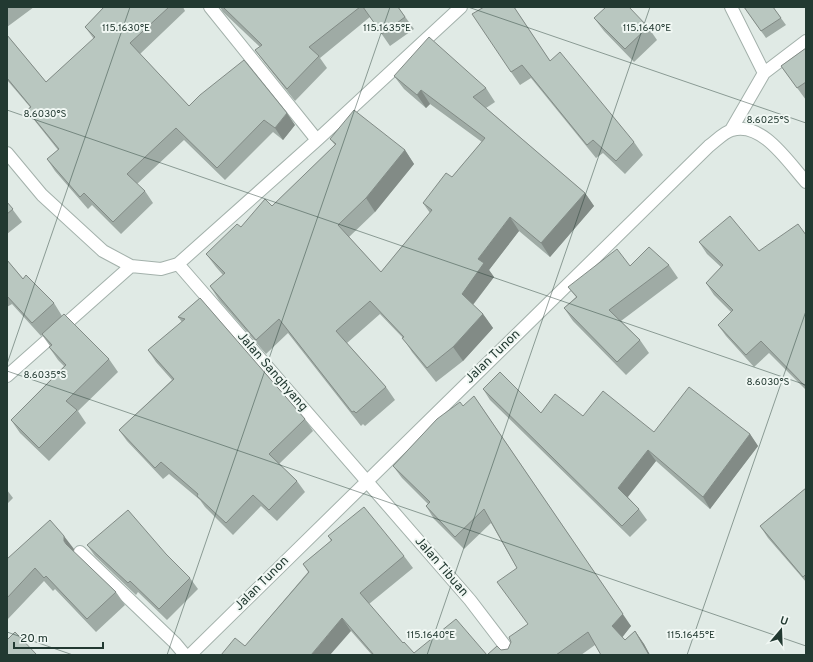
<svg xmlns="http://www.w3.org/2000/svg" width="813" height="662" viewBox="0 0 813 662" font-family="Overpass,sans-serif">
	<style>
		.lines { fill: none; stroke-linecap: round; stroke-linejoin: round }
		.minor-casing { stroke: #a3b1ab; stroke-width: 14 }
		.minor { stroke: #fff; stroke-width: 12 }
		.wall { fill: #9faba5 }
		.shaded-wall { fill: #828b86 }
		.building { fill: #b9c7c0; stroke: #828b86 }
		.ticks { fill: none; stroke: #223931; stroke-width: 1; stroke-opacity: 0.45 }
		.labels { text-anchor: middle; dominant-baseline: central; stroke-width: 4; stroke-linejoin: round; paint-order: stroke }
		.street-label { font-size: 13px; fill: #223931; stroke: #f0f7f3 }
		.ticks-label { font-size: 10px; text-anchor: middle; fill: #223931; stroke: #f0f7f3; stroke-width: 4; stroke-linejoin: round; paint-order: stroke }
	</style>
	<rect width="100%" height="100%" fill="#e0eae5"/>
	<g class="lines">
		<defs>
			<path id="minor" d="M210,7L317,140
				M764,73L806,41
				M731,130L764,73L731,7
				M7,153L42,195L103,251L131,266L161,269L178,264L317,140L461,7
				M178,264L470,600L512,655
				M7,376L131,266
				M80,552L175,643L185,655
				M190,655L709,146C716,141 724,132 732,130C762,121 788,162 806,182"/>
		</defs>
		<!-- minor casing -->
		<use href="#minor" class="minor-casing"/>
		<!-- minor -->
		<use href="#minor" class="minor"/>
	</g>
	<!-- wall -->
	<path class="wall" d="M7,7H34L7,27Z
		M104,7H183L185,11L140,54L189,106L295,125L283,140L273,132L225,180L184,140L137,184L145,191L153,203L121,234L92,205L88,209L55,171L47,159L58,150L35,121L27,110L30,107L7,80V35L46,82L94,39L85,27Z
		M220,7H398L414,29L390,46L370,17L320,58L327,68L295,101L264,62L255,50L260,47L223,12Z
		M484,7H514L550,61L634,142L643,155L625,174L603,153L596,158L531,78L520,85L511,72Z
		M744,7H773L786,25L766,38Z
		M594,18L648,27L657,40L634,62L604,31Z
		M806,48V100L781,66Z
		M394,76L486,88L495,102L486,108L585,193L594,206L550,257L519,231L489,270L494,277L473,305L483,314L493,328L463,361L436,382L412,352L403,338L380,314L347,343L386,387L395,400L365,426L363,424L361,426L288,333L266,354L219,300L210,286L223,275L216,267L206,254L241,227L272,206L335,145L330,139L405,150L414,164L375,212L349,237L381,272L430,213L423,203L452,177L482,142L430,104L426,108L404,89Z
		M7,202L22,222L7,234Z
		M806,235V390L769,353L754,367L726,336L718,325L731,312L714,295L706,283L721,267L707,254L699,242L759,251Z
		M7,260L23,279L54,303L62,316L109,359L118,372L78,411L86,423L49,461L20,433L11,420L64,366L58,360L49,347L50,346L42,335L41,336L12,304L7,307Z
		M669,265L678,278L621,321L640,340L649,353L626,375L573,321L564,308L576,297L568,287L630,266Z
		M200,298L305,419L313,431L279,464L297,481L305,492L277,521L261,506L233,535L205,507L200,500L169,474L163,479L127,441L119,430L172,380L156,362L148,350L182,322L178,317Z
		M483,389L541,413L583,416L654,432L750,434L758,446L710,509L656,461L628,497L639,509L647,520L630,537L490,400Z
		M437,419L631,626L622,637L625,640L635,631L644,644L650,655H601L595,645L581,655H487L501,650L508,649L528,624L517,568L491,523L464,549L434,519L426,506L428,504L402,478L393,466Z
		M806,488V582L768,538L760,526Z
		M7,490L13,498L7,504Z
		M328,536L404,556L413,568L369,604L403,643L414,653L487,655H372L351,631L245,646L308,572L303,564L331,541Z
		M87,545L166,554L190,578L198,589L167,620L138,592L136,595L95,556Z
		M74,549L73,551L116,592L125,605L96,632L55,589L53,591L44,581L7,620V559Z"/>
	<!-- shaded-wall -->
	<path class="shaded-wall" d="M421,90L430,104L426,108L417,95Z
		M287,113L295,125L283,140L275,128Z
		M405,150L414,164L375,212L366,198Z
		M585,193L594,206L550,257L541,243Z
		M510,217L519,231L489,270L494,277L471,307L462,294L478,259Z
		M483,314L493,328L463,361L453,347Z
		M474,396L631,626L621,639L612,626Z
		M750,434L758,446L710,509L703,497Z
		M648,450L656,461L626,499L618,488Z
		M64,536L74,549L73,554L64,541Z
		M342,618L351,631L330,655H311Z
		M635,631L644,644L650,655H649Z"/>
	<!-- building -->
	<path class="building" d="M104,7H169L130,43L189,106L200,95L244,60L287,113L275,128L264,120L217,168L176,128L127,174L145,191L113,222L84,193L80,197L47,159L59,149L27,110L31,107L7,78V35L46,82L95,37L85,27Z
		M223,7H360L309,47L319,56L287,89L255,50L262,45Z
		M363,7H398L405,17L382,34Z
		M484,7H514L550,61L560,52L634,142L616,161L593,140L587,145L522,65L511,72L472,14Z
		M606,7H629L648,27L625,49L594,18Z
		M744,7H773L781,18L761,31Z
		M429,37L486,88L473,97L585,193L541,243L510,217L478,259L484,263L462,294L483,314L453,347L427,368L402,338L404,337L370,301L336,331L386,387L356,413L354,411L352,412L279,319L256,340L210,286L225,273L206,254L237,224L241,227L265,199L272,206L336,144L330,139L354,110L405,150L366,198L338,225L381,272L432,210L423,203L446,173L452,177L485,138L421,90L417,95L394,76Z
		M806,48V82L797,88L781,66Z
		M7,202L13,209L7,214Z
		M730,216L759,251L798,224L806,235V387L761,341L746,355L718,325L733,310L706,283L723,265L699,242Z
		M649,247L669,265L609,310L640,340L617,362L564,308L577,297L568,287L617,249L630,266Z
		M7,260L23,279L26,275L54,303L32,323L7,296Z
		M200,298L305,419L269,454L297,481L269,510L253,495L226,523L197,496L198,494L161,462L155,468L119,430L174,379L148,350L185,319L178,317Z
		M64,314L109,359L66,401L77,410L39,448L11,420L66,365L49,347L52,345L42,334Z
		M500,372L541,413L555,394L583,416L603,391L654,432L689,387L750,434L703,497L648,450L618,488L639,509L622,526L483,389Z
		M474,396L623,614L612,626L625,640L635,631L649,655H601L588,632L556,655H487L497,646L501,650L508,649L511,642L509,637L528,624L497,582L517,568L484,509L455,537L426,506L430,502L393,466L437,419L460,402L463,406Z
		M806,488V574L803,577L760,526Z
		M364,507L404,556L360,593L403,643L404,642L414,653L456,619L487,655H374L342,618L311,655H221L235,638L245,646L309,572L303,564L332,540L328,536Z
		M128,510L166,554L190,578L159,609L130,581L128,583L87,545Z
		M50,520L64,536V541L66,544L116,592L87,619L46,576L44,578L35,568L7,598V559Z
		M15,632L37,655H7V640Z"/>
	<!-- ticks -->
	<path class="ticks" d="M468,7L806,123M7,110L806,385M7,364L130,7M7,371L806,646M7,632L73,655M167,655L390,7M427,655L650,7M687,655L806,311"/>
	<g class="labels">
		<!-- street labels -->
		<g class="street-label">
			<text transform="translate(493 357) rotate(-44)">Jalan Tunon</text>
			<text transform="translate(272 372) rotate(49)">Jalan Sanghyang</text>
			<text transform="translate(441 567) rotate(49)">Jalan Tibuan</text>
			<text transform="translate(262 584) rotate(-45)">Jalan Tunon</text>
		</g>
	</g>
	<g class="ticks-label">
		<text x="387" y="31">115.1635°E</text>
		<text x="647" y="31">115.1640°E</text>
		<text x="126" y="31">115.1630°E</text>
		<text x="45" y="117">8.6030°S</text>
		<text x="768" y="123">8.6025°S</text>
		<text x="45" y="378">8.6035°S</text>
		<text x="768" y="385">8.6030°S</text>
		<text x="431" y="638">115.1640°E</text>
		<text x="691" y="638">115.1645°E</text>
	</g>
	<!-- border -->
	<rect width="813" height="662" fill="none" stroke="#223931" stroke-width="16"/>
	<!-- north arrow -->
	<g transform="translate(781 630) rotate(19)" stroke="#f0f7f3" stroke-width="3" paint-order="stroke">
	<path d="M0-3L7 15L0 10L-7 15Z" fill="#223931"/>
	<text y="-6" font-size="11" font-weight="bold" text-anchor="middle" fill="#223931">U</text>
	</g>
	<!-- scale -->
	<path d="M14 642v6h89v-6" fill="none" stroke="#223931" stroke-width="2"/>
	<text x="20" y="642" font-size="12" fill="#223931" stroke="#f0f7f3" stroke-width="3" paint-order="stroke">20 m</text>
</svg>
